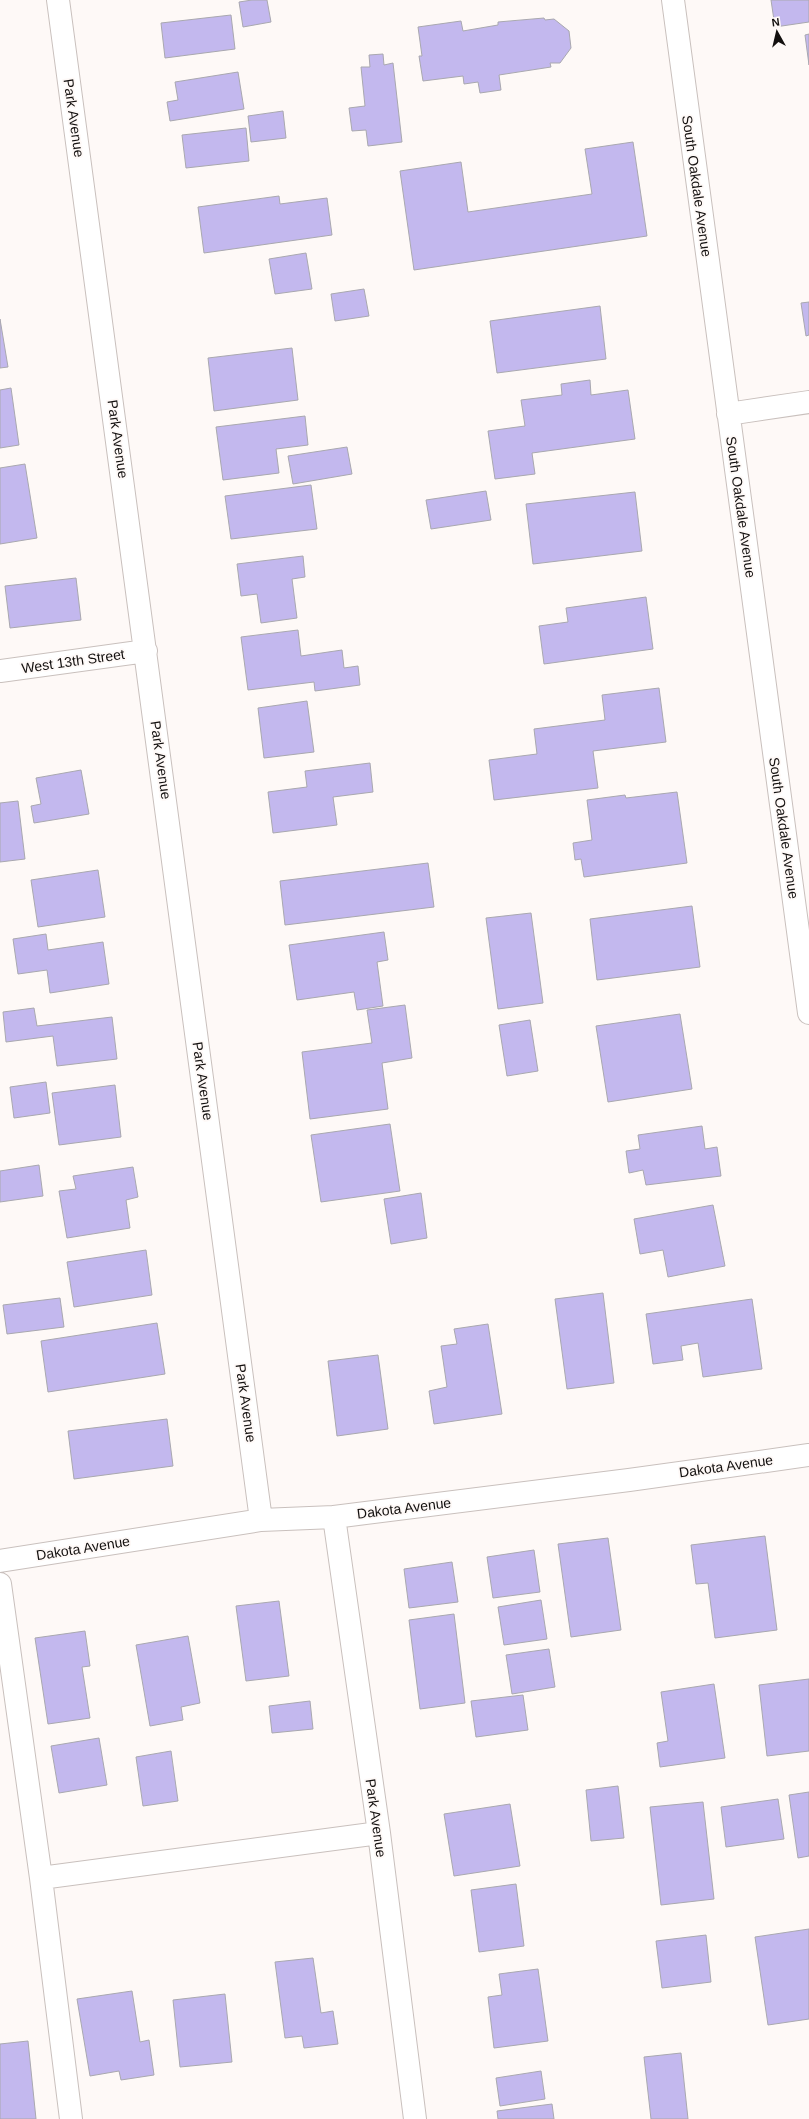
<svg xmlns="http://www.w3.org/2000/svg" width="809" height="2119" viewBox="0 0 809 2119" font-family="Arial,sans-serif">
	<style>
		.building { fill: #c3b8ee; stroke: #a9a8af }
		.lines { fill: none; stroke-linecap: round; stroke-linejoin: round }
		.minor-casing { stroke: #c9c0bd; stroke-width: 24 }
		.minor { stroke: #fff; stroke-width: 22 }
		.labels { text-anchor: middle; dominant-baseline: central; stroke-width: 3.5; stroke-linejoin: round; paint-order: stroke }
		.street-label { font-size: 14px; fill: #13100f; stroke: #fef9f7 }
	</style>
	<rect width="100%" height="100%" fill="#fef9f7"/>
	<!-- building -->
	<path class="building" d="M252,0H267L271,22L243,27L239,2Z
		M771,0H809V22L775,27Z
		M231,15L235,49L165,58L161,23Z
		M544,18L545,20L554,19L569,31L571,48L560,63H550L551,67L499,75L501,90L480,93L478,82L464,84L463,76L423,81L419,56H422L418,27L461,21L463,31L498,25V22Z
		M809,34V65L805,35Z
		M383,54L384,65L393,63L402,142L368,146L366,130L352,131L349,108L365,106L361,67H370L369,55Z
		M238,72L244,109L170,121L167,102L178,100L175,82Z
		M283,111L286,138L251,142L248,116Z
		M246,128L249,161L186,168L182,135Z
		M633,142L647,236L414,270L400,171L461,162L468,212L592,194L585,149Z
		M279,196L280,204L327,198L332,235L204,253L198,207Z
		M306,253L312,289L275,294L269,259Z
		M364,289L369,316L335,321L331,294Z
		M809,302V335L806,336L801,303Z
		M600,306L606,359L497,373L490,321Z
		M0,319L8,367L0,368Z
		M292,348L298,400L214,411L208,358Z
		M590,380L591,395L628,390L635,439L532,453L535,474L495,479L488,431L525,426L521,400L562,395L561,384Z
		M11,388L19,445L0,448V390Z
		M305,416L308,445L276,449L279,473L223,480L216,427Z
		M347,447L352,474L293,484L288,456Z
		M25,464L37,538L0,544V468Z
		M311,485L317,529L231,539L225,496Z
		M486,491L491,520L431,529L426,500Z
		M635,492L642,551L533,564L526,504Z
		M303,556L305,577L292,579L297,618L261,623L257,594L241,596L237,564Z
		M76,578L81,620L10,628L5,586Z
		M646,597L653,649L544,664L539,626L568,622L566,608Z
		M298,630L301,656L342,650L344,668L358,666L360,685L315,691L314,682L248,690L241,637Z
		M659,688L666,742L593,751L598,788L494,800L489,760L537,754L534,729L605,720L602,695Z
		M307,701L314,752L264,758L258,708Z
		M370,763L373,792L333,797L337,825L273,833L268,792L307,787L305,771Z
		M81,770L89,814L34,823L31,806L41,804L36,778Z
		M677,792L687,863L584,877L581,859L575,860L573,843L592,840L587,800L625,795L626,798Z
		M18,801L25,859L0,862V803Z
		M428,863L434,907L285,925L280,881Z
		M98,870L105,917L38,927L31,880Z
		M692,906L700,967L597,980L590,919Z
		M531,913L543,1003L498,1009L486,918Z
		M384,932L388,960L377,962L383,1006L357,1010L354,992L297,1000L289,945Z
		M46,934L48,950L103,942L109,984L50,993L47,970L18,974L13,939Z
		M405,1005L412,1058L382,1063L388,1109L310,1119L302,1052L372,1043L367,1010Z
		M34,1008L37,1026L112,1017L117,1059L57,1066L53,1036L6,1042L3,1012Z
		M680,1014L692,1089L608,1102L596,1026Z
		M530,1020L538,1071L507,1076L499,1025Z
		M46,1082L50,1113L14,1118L10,1087Z
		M115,1085L121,1137L59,1145L52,1093Z
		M390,1124L400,1191L321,1202L311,1135Z
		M702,1126L705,1149L717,1147L721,1176L646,1185L643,1170L629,1173L626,1151L640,1149L638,1135Z
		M39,1165L43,1196L0,1202V1171Z
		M133,1167L138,1197L126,1200L130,1228L67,1238L59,1191L76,1189L73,1176Z
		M421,1193L427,1238L391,1244L384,1199Z
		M713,1205L725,1266L668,1277L663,1250L640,1254L634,1219Z
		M146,1250L152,1295L74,1307L67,1262Z
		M603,1293L614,1383L567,1389L555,1299Z
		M60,1298L64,1327L7,1334L3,1305Z
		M752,1299L762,1369L703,1377L698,1343L681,1346L683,1360L653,1364L646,1314Z
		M157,1323L165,1374L48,1392L41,1341Z
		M488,1324L502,1414L434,1424L429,1391L447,1387L441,1346L457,1344L454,1329Z
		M378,1355L388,1429L337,1436L328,1361Z
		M167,1419L173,1466L74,1479L68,1431Z
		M765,1536L777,1630L715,1638L708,1583L696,1584L691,1545Z
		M608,1538L621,1630L571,1637L558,1544Z
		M534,1550L540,1592L493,1598L487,1557Z
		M452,1562L458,1602L409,1608L404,1569Z
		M541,1600L547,1639L504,1645L498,1607Z
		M279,1601L289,1676L246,1681L236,1606Z
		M454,1614L465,1703L420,1709L409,1620Z
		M85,1631L90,1666L82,1667L90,1718L48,1724L35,1638Z
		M188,1636L200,1703L181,1707L183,1720L150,1726L136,1645Z
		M549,1649L555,1687L512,1694L506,1655Z
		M809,1679V1751L767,1756L759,1685Z
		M714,1684L725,1758L660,1767L657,1743L668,1741L661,1692Z
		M523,1695L528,1730L476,1737L471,1701Z
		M310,1701L313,1729L272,1733L269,1706Z
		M99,1738L107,1785L59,1793L51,1746Z
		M171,1751L178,1801L143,1806L136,1757Z
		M618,1786L624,1838L591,1841L586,1790Z
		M809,1792V1856L798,1858L789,1795Z
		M778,1799L784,1839L726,1847L721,1807Z
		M703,1802L714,1899L661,1905L650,1807Z
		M510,1804L520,1866L454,1876L444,1814Z
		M516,1884L524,1946L479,1952L471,1890Z
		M809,1929V2019L768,2025L755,1937Z
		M706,1935L711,1982L662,1988L656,1941Z
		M313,1958L321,2013L333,2011L338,2044L304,2048L302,2036L285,2038L275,1962Z
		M538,1969L548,2041L494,2048L488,1997L502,1995L499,1974Z
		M132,1991L140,2042L149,2040L154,2075L121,2080L119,2071L90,2076L77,1999Z
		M225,1994L232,2062L180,2067L173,2000Z
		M28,2041L36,2119H0V2044Z
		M681,2053L688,2119H651L644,2057Z
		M541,2071L545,2099L500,2106L496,2078Z
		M552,2104L554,2119H498L497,2111Z"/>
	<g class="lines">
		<defs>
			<path id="minor" d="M58,0L261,1520
				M673,0L809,1013
				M728,414L809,402
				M0,671L146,651
				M334,1517L379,1833L415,2119
				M0,1561L261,1520L334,1517L629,1480L809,1455
				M0,1584L41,1878L71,2119
				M41,1878L379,1833"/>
		</defs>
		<!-- minor casing -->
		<use href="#minor" class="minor-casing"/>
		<!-- minor -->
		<use href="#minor" class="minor"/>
	</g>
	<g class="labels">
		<!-- street labels -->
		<g class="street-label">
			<text transform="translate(74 118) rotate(82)">Park Avenue</text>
			<text transform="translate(697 186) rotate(82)">South Oakdale Avenue</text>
			<text transform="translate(118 439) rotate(82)">Park Avenue</text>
			<text transform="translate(741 507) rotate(82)">South Oakdale Avenue</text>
			<text transform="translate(73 661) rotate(-8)">West 13th Street</text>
			<text transform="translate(161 760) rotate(82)">Park Avenue</text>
			<text transform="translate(784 828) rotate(82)">South Oakdale Avenue</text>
			<text transform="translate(203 1081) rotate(82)">Park Avenue</text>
			<text transform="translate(246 1403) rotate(82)">Park Avenue</text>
			<text transform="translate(726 1466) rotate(-8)">Dakota Avenue</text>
			<text transform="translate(404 1508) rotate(-7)">Dakota Avenue</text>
			<text transform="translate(83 1548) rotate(-9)">Dakota Avenue</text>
			<text transform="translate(376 1818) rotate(82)">Park Avenue</text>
		</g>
	</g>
	<!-- north arrow -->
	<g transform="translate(777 32) rotate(352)" stroke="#fef9f7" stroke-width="3" paint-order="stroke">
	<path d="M0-3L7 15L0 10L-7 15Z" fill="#13100f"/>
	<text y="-6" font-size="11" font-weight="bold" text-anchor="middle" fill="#13100f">N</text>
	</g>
</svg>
